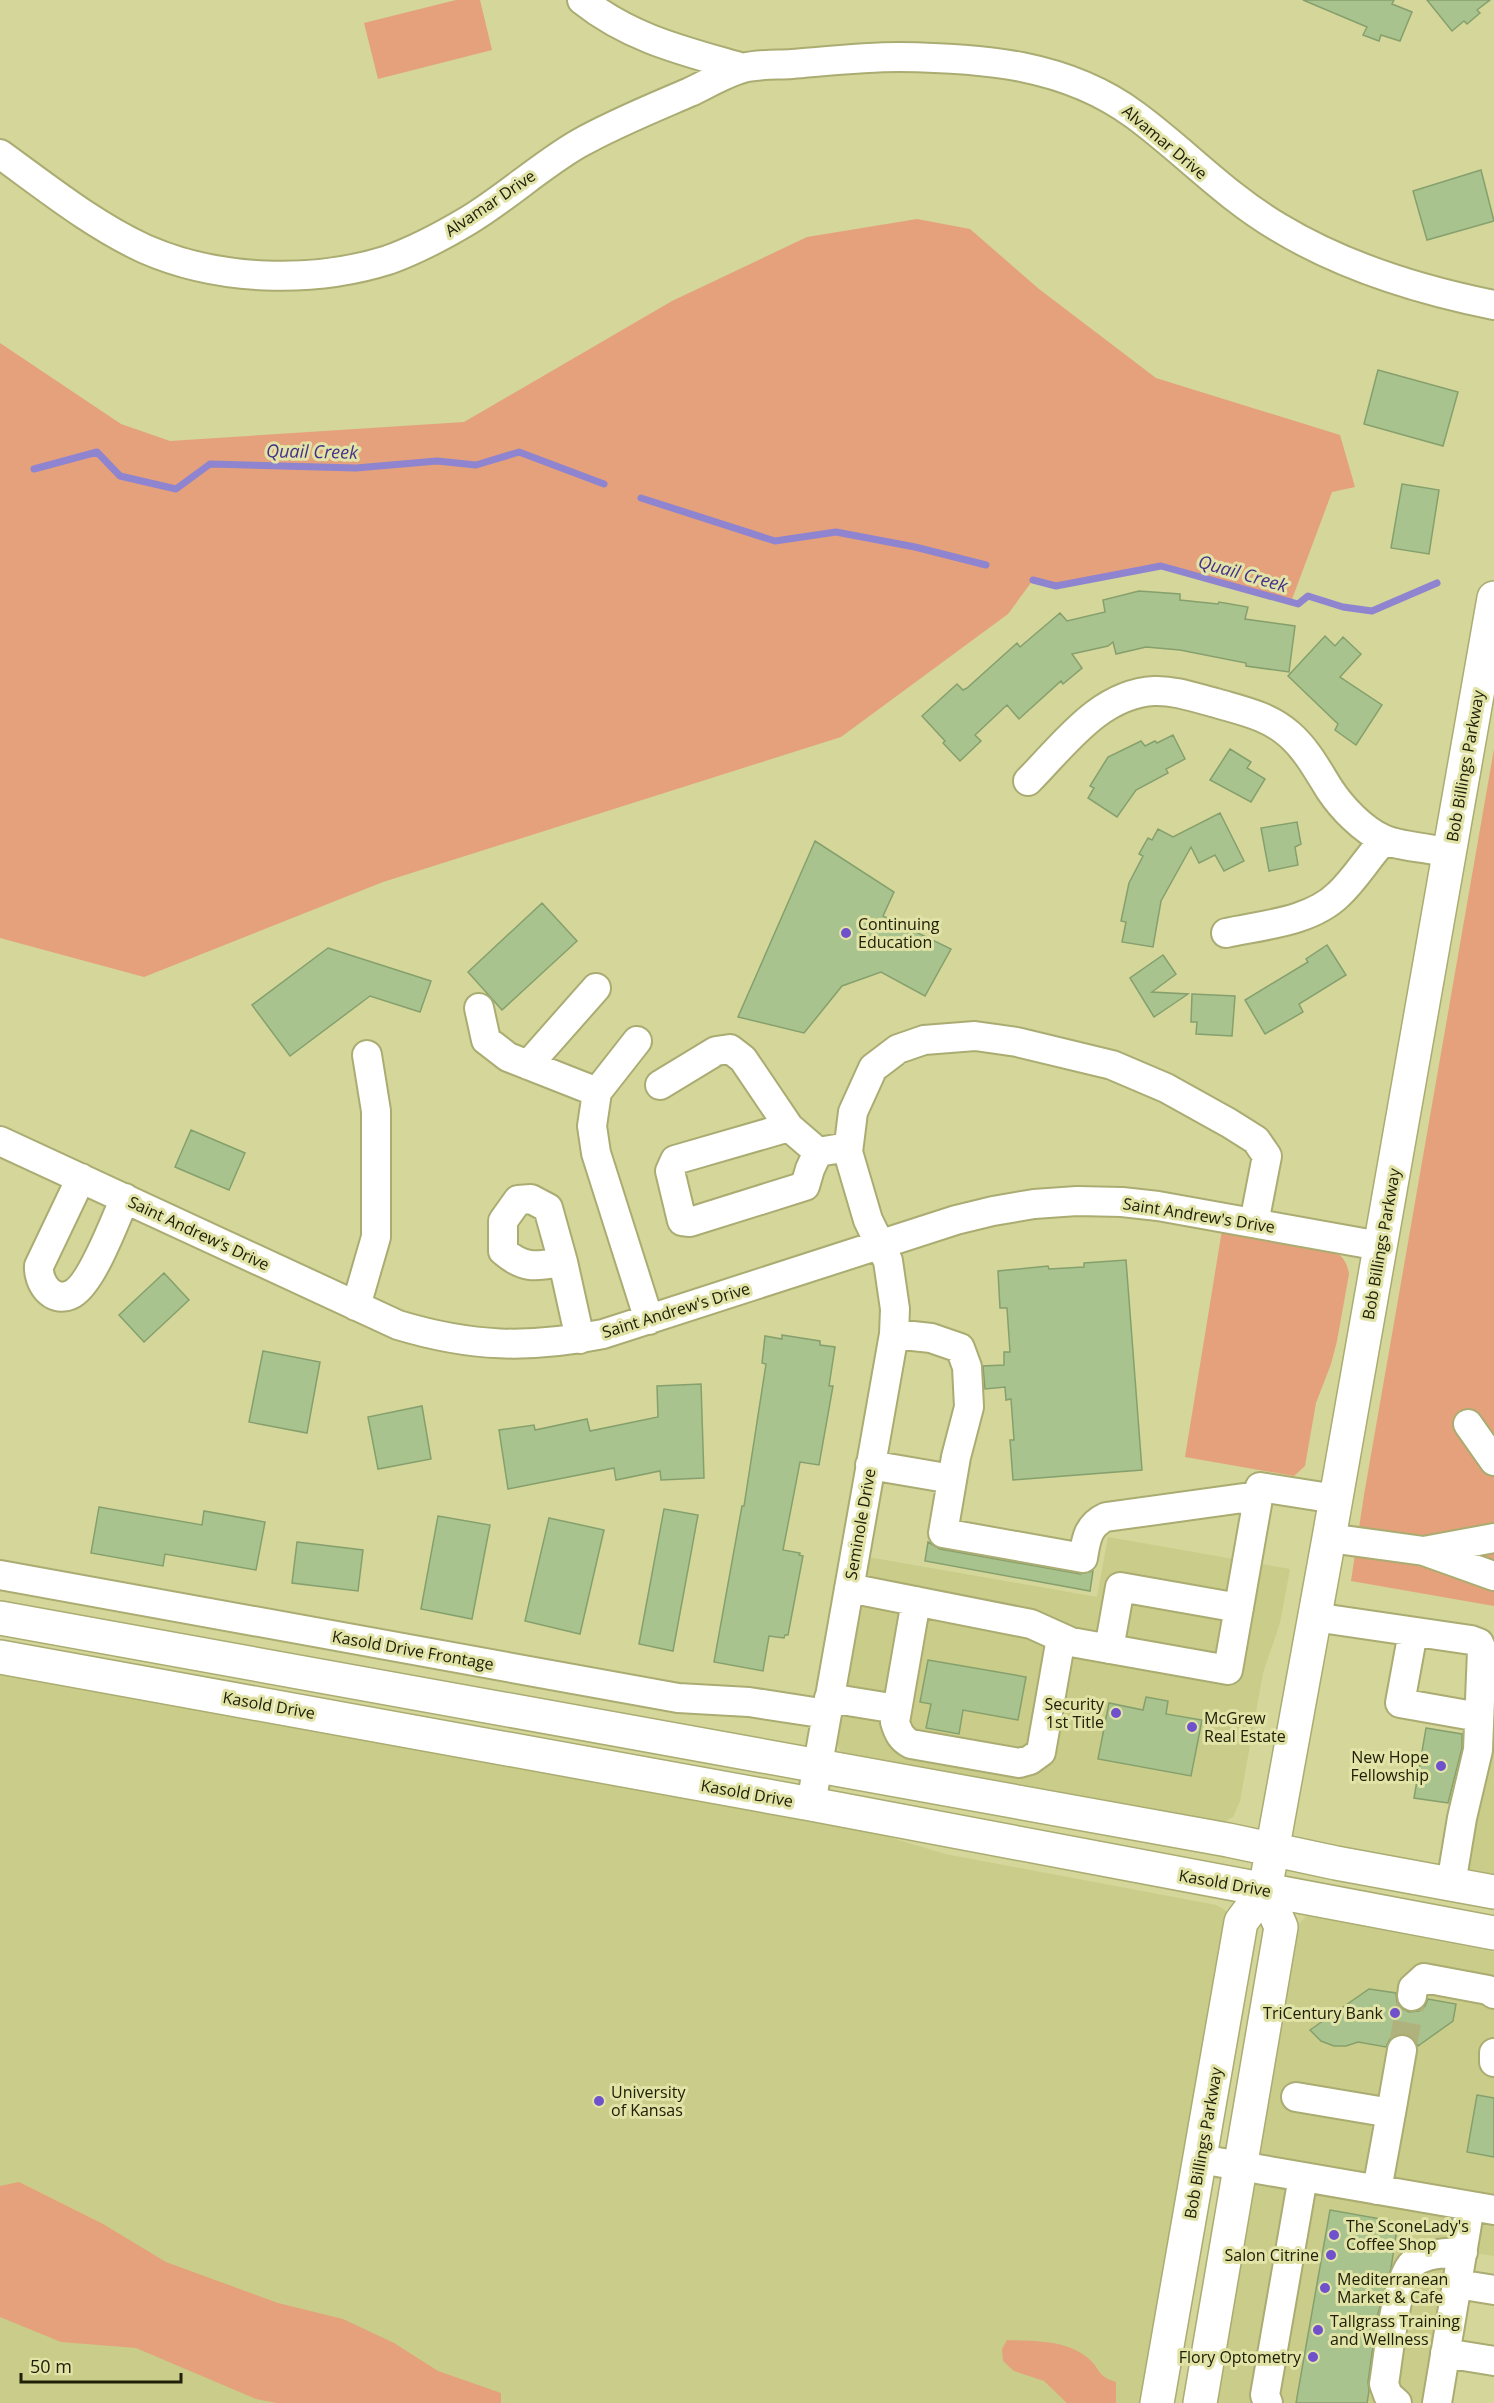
<svg xmlns="http://www.w3.org/2000/svg" width="1494" height="2403" viewBox="0 0 1494 2403" font-family="'Open Sans',sans-serif">
	<style>
		.built { fill: #cacc89 }
		.green { fill: #e5a17b }
		.lines { fill: none; stroke-linecap: round; stroke-linejoin: round }
		.stream { stroke: #8f84d0; stroke-width: 7 }
		.building { fill: #a9c38e; stroke: #86a06d; stroke-width: 1.5 }
		.minor-tunnel { stroke: #b0b27d; stroke-width: 28; stroke-dasharray: 28 14; stroke-linecap: butt }
		.minor-casing { stroke: #aaac72; stroke-width: 32 }
		.major-casing { stroke: #aaac72; stroke-width: 36 }
		.minor { stroke: #fff; stroke-width: 28 }
		.major { stroke: #fff; stroke-width: 33 }
		.poi-dot { fill: #6f52cb; stroke: #e1e3a7; stroke-width: 2 }
		.labels { text-anchor: middle; dominant-baseline: central; stroke-width: 6; stroke-linejoin: round; paint-order: stroke }
		.street-label { font-size: 16px; fill: #202008; stroke: #e1e3a7 }
		.poi-label { font-size: 16px; fill: #202008; stroke: #e1e3a7; text-anchor: start }
		.water-label { font-size: 18px; font-style: italic; fill: #47308a; stroke: #e1e3a7 }
	</style>
	<rect width="100%" height="100%" fill="#d4d69a"/>
	<!-- built -->
	<path class="built" d="M1108,1537L1290,1569L1280,1623L1263,1673L1240,1801L1233,1817L1218,1825L844,1755L840,1751L836,1740L868,1557L1097,1597Z
		M0,1670L862,1829L945,1854L1216,1905L1225,1910L1229,1916L1145,2403H0Z
		M1494,1701V1874L1464,1868Z
		M1309,1913L1336,1914L1365,1927L1494,1952V2256L1476,2253L1449,2403H1213L1296,1927Z"/>
	<!-- green -->
	<path class="green" d="M456,0H480L492,50L378,79L364,23Z
		M917,219L970,229L1039,289L1156,378L1340,435L1355,487L1332,492L1291,602L1161,566L1056,586L1033,580L1008,614L841,737L383,882L144,977L0,938V343L121,424L170,441L464,422L672,301L807,237Z
		M1494,749V1606L1351,1581L1364,1495Z
		M1222,1230L1336,1252C1344,1258 1347,1263 1349,1274L1337,1341L1331,1364L1316,1403L1305,1466L1294,1476L1185,1457Z
		M19,2182L103,2224L166,2262L278,2303L343,2319L394,2343L438,2371L501,2393V2403H277L256,2399L136,2348L61,2342L0,2317V2186Z
		M1007,2340C1034,2341 1067,2340 1088,2358C1102,2370 1095,2375 1116,2382V2403H1067L1044,2381L1014,2371L1003,2361L1002,2349Z"/>
	<g class="lines">
		<!-- stream -->
		<path class="stream" d="M34,469L97,452L120,476L176,489L210,464L356,468L437,461L476,465L519,452L604,484
			M641,498L775,541L836,532L915,547L986,565
			M1033,580L1056,586L1161,566L1298,604L1308,596L1343,607L1372,611L1437,583"/>
	</g>
	<!-- building -->
	<path class="building" d="M1303,0H1394L1392,4L1412,12L1400,41L1381,35L1379,41L1363,35L1367,27Z
		M1427,0H1490L1477,10L1480,13L1467,24L1464,21L1452,31Z
		M1481,170L1494,221L1427,240L1413,191Z
		M1378,370L1458,392L1443,446L1364,424Z
		M1402,484L1439,490L1429,554L1391,548Z
		M1139,591L1180,594V600L1218,604L1219,602L1248,607L1245,619L1295,626L1289,672L1246,666V663L1180,650L1146,647L1116,654L1113,642L1108,646L1072,654L1082,668L1063,684L1061,681L1019,719L1007,705L975,735L981,741L960,761L943,743L945,741L922,716L957,684L963,690L967,688L1017,643L1020,647L1060,613L1067,621L1105,612L1103,600Z
		M1325,636L1335,646L1343,637L1361,654L1340,677L1382,705L1356,745L1335,730L1338,724L1288,676Z
		M1173,735L1185,759L1166,769L1168,773L1136,790L1117,817L1088,798L1094,788L1090,786L1108,757L1141,741L1145,746L1155,741L1157,743Z
		M1230,749L1251,762L1247,768L1265,779L1251,802L1210,780Z
		M1220,813L1244,861L1224,871L1215,855L1199,863L1191,847L1161,901L1153,947L1122,942L1126,922L1121,921L1129,883L1143,856L1139,854L1148,838L1152,840L1158,829L1173,837Z
		M1297,822L1301,844L1295,847L1298,865L1269,871L1261,828Z
		M815,841L894,892L883,916L951,949L925,996L881,972L842,986L804,1033L738,1017Z
		M542,903L577,941L502,1010L468,972Z
		M1327,945L1346,975L1299,1004L1303,1012L1265,1034L1245,1000L1308,962L1306,959Z
		M328,948L431,981L420,1012L370,996L290,1056L252,1005Z
		M1163,955L1176,974L1152,992L1188,994L1154,1017L1130,978Z
		M1192,994L1235,996L1232,1036L1196,1034L1197,1022H1191Z
		M191,1130L245,1153L229,1190L175,1167Z
		M1126,1260L1142,1470L1013,1480L1010,1440H1014L1011,1399L1006,1400L1005,1387L985,1389L983,1366L1004,1365V1352H1010L1007,1308H1000L998,1271L1048,1266L1049,1269L1084,1267V1263Z
		M164,1273L189,1300L144,1342L119,1315Z
		M782,1335L820,1341V1345L835,1347L829,1386H833L819,1465L800,1462L783,1550L800,1553L799,1555L803,1556L788,1635H785L784,1638L769,1636L763,1671L714,1662L742,1506H744L766,1364L762,1363L765,1336L782,1339Z
		M263,1351L320,1362L307,1433L249,1422Z
		M701,1384L704,1478L661,1480L660,1471L616,1480L614,1468L508,1489L499,1430L534,1425L535,1430L587,1419L590,1431L658,1417L657,1386Z
		M422,1406L431,1459L378,1469L368,1417Z
		M99,1507L202,1525L204,1511L265,1522L256,1570L165,1554L163,1566L91,1553Z
		M664,1509L698,1515L673,1651L639,1644Z
		M438,1516L490,1525L472,1619L421,1609Z
		M549,1518L604,1530L580,1634L525,1621Z
		M297,1542L363,1550L358,1591L292,1583Z
		M928,1542L940,1549L1080,1574L1093,1571L1090,1591L925,1561Z
		M928,1660L1026,1677L1018,1720L963,1710L959,1734L926,1728L931,1704L920,1702Z
		M1146,1697L1168,1701L1166,1714L1202,1720L1191,1776L1098,1759L1109,1703L1143,1710Z
		M1426,1728L1462,1734V1748L1448,1803L1414,1798Z
		M1369,1989L1396,1993L1397,2003L1403,2009L1409,2012L1419,2011L1425,2006L1428,1999L1456,2004L1453,2021L1418,2046L1413,2038L1404,2034H1397L1390,2039L1386,2047L1358,2042L1346,2046H1334L1321,2041L1310,2030Z
		M1477,2095L1494,2098V2157L1467,2152Z
		M1330,2210L1398,2222L1391,2268L1377,2317L1368,2382L1369,2391L1367,2403H1296Z"/>
	<g class="lines">
		<!-- minor-tunnel -->
		<path class="minor-tunnel" d="M1402,2050L1412,1996"/>
		<defs>
			<path id="minor" d="M582,0C631,39 684,51 743,68
				M0,154C47,188 93,225 145,249C218,281 312,284 388,260C416,250 444,235 469,220C507,197 540,166 578,144C613,124 653,108 690,92C707,84 725,73 743,68C758,64 776,65 792,64C828,61 864,57 899,57C983,58 1066,64 1135,115C1184,151 1224,195 1278,227C1344,267 1419,290 1494,305
				M1028,781C1064,745 1099,694 1154,691C1175,690 1196,698 1216,703C1243,711 1269,716 1290,735C1307,750 1318,771 1330,790C1342,808 1362,829 1383,839C1397,846 1432,849 1449,852
				M1226,933C1262,925 1311,922 1339,894C1356,878 1368,857 1384,840
				M479,1008L486,1040L508,1057L597,1092
				M637,1041L597,1092L592,1126L596,1153L649,1320
				M528,1065L596,988
				M660,1085L716,1051L730,1049L743,1059L789,1127
				M0,1141L398,1325C471,1347 528,1349 603,1334L956,1220L993,1211L1034,1204L1077,1201L1122,1202L1158,1206L1380,1246
				M818,1152L789,1127L675,1160L670,1171L682,1221L690,1222L805,1186L810,1169L818,1152L848,1147
				M81,1178L39,1266C38,1282 51,1303 70,1295C91,1287 115,1220 125,1198
				M563,1262C537,1266 525,1270 503,1251V1221L518,1200L531,1199L548,1208L563,1262L580,1339
				M356,1306L376,1237V1111L367,1055
				M894,1334L931,1338L960,1348L967,1367L969,1407L956,1457L943,1533L1083,1558C1086,1539 1088,1525 1106,1517L1258,1496
				M1468,1424L1494,1461
				M870,1465L952,1479
				M1329,1538L1424,1551L1494,1538
				M1424,1551L1494,1576
				M0,1575L678,1698L749,1702L827,1714
				M849,1588L1031,1624L1071,1642L1228,1670L1260,1487L1336,1499
				M916,1601L895,1722C898,1732 901,1739 911,1744L1019,1763L1030,1760L1041,1752L1061,1638
				M1314,1617L1471,1640L1479,1643L1482,1650L1478,1750L1462,1818L1451,1884
				M1413,1632L1400,1703L1479,1717
				M1109,1649L1120,1587L1239,1608
				M829,1698L897,1709
				M811,1804L894,1334L895,1309L888,1261L868,1220L848,1152L853,1112L873,1068L898,1049L924,1040L975,1036L1017,1042L1112,1065L1166,1088L1229,1123L1256,1140L1267,1156L1254,1223
				M1412,1996L1413,1988L1424,1978L1488,1990L1494,1994
				M1494,2053V2062
				M1296,2097L1391,2113L1377,2190
				M1391,2113L1402,2050
				M1200,2159L1494,2210
				M1457,2284L1494,2290
				M1445,2353L1494,2361
				M1268,2403L1265,2395L1303,2177
				M1397,2403L1388,2395L1384,2384C1388,2360 1396,2276 1413,2263C1427,2253 1447,2253 1463,2252
				M1437,2403L1470,2206"/>
			<path id="major" d="M0,1618L1228,1840L1336,1863L1494,1892
				M0,1657L811,1804L1494,1933
				M1157,2403L1241,1922L1265,1890L1329,1538L1494,598
				M1200,2403L1281,1927L1265,1890"/>
		</defs>
		<!-- minor casing -->
		<use href="#minor" class="minor-casing"/>
		<!-- major casing -->
		<use href="#major" class="major-casing"/>
		<!-- minor -->
		<use href="#minor" class="minor"/>
		<!-- major -->
		<use href="#major" class="major"/>
	</g>
	<!-- markers -->
	<g class="poi-dot">
		<circle cx="846" cy="933" r="6"/>
		<circle cx="1116" cy="1713" r="6"/>
		<circle cx="1192" cy="1727" r="6"/>
		<circle cx="1441" cy="1766" r="6"/>
		<circle cx="1395" cy="2013" r="6"/>
		<circle cx="599" cy="2101" r="6"/>
		<circle cx="1334" cy="2235" r="6"/>
		<circle cx="1331" cy="2255" r="6"/>
		<circle cx="1325" cy="2288" r="6"/>
		<circle cx="1318" cy="2330" r="6"/>
		<circle cx="1313" cy="2357" r="6"/>
	</g>
	<g class="labels">
		<!-- street labels -->
		<g class="street-label">
			<text transform="translate(1165 142) rotate(40)">Alvamar Drive</text>
			<text transform="translate(490 203) rotate(-34)">Alvamar Drive</text>
			<text transform="translate(1465 766) rotate(-80)">Bob Billings Parkway</text>
			<text transform="translate(1199 1215) rotate(9)">Saint Andrew's Drive</text>
			<text transform="translate(199 1233) rotate(25)">Saint Andrew's Drive</text>
			<text transform="translate(1381 1244) rotate(-80)">Bob Billings Parkway</text>
			<text transform="translate(676 1310) rotate(-17)">Saint Andrew's Drive</text>
			<text transform="translate(860 1524) rotate(-80)">Seminole Drive</text>
			<text transform="translate(413 1650) rotate(10)">Kasold Drive Frontage</text>
			<text transform="translate(269 1705) rotate(10)">Kasold Drive</text>
			<text transform="translate(747 1793) rotate(10)">Kasold Drive</text>
			<text transform="translate(1225 1883) rotate(10)">Kasold Drive</text>
			<text transform="translate(1203 2143) rotate(-80)">Bob Billings Parkway</text>
		</g>
		<!-- poi labels -->
		<g class="poi-label">
			<text x="858" y="924">Continuing<tspan x="858" dy="18">Education</tspan></text>
			<text x="1104" y="1704" text-anchor="end">Security<tspan x="1104" dy="18">1st Title</tspan></text>
			<text x="1204" y="1718">McGrew<tspan x="1204" dy="18">Real Estate</tspan></text>
			<text x="1429" y="1757" text-anchor="end">New Hope<tspan x="1429" dy="18">Fellowship</tspan></text>
			<text x="1383" y="2013" text-anchor="end">TriCentury Bank</text>
			<text x="611" y="2092">University<tspan x="611" dy="18">of Kansas</tspan></text>
			<text x="1346" y="2226">The SconeLady's<tspan x="1346" dy="18">Coffee Shop</tspan></text>
			<text x="1319" y="2255" text-anchor="end">Salon Citrine</text>
			<text x="1337" y="2279">Mediterranean<tspan x="1337" dy="18">Market &amp; Cafe</tspan></text>
			<text x="1330" y="2321">Tallgrass Training<tspan x="1330" dy="18">and Wellness</tspan></text>
			<text x="1301" y="2357" text-anchor="end">Flory Optometry</text>
		</g>
		<!-- water labels -->
		<g class="water-label">
			<text transform="translate(312 451) rotate(1)">Quail Creek</text>
			<text transform="translate(1243 573) rotate(16)">Quail Creek</text>
		</g>
	</g>
	<!-- scale -->
	<path d="M21 2373v9h160v-9" fill="none" stroke="#202008" stroke-width="3"/>
	<text x="30" y="2373" font-size="18" fill="#202008" stroke="#e1e3a7" stroke-width="4.5" paint-order="stroke">50 m</text>
</svg>
